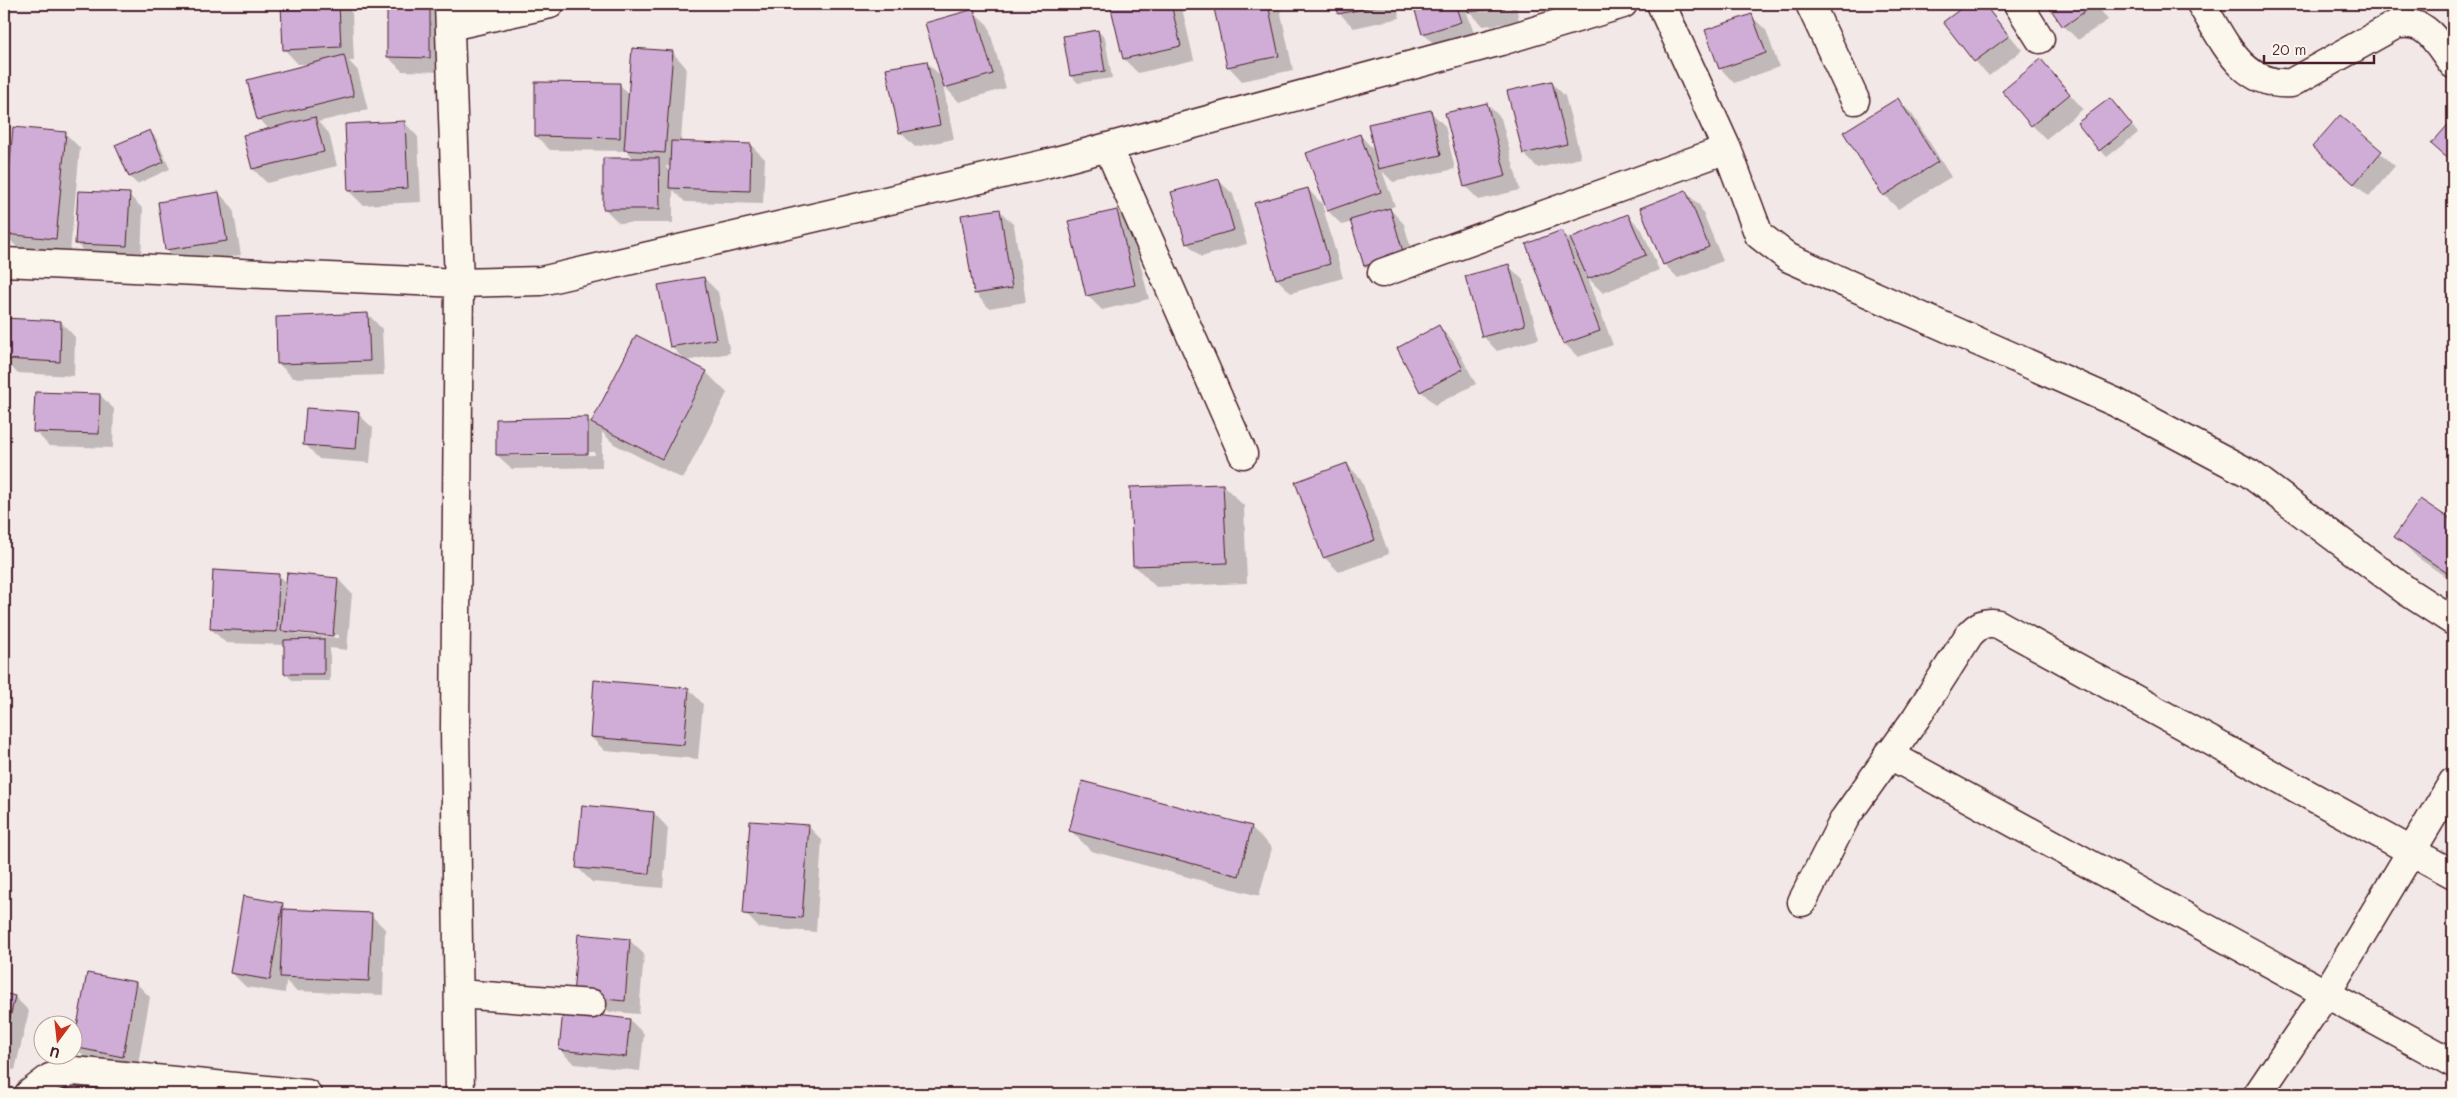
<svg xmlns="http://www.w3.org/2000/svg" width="2457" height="1098" viewBox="0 0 2457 1098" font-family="Mali,sans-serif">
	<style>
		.shadow { fill: #0003; fill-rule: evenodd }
		.building { fill: #cfadd7; stroke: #4a1f2b }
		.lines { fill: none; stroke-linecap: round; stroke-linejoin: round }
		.minor-casing { stroke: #4a1f2b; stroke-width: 31 }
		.minor { stroke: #fbf7ec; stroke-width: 28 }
	</style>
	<rect width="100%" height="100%" fill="#f2e8e8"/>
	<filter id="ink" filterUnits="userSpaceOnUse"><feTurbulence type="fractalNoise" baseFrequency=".02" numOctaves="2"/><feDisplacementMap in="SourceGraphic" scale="10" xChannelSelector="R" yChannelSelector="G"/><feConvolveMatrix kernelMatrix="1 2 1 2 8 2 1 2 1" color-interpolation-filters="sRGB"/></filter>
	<g filter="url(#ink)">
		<!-- shadow -->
		<path class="shadow" d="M282,4H343L352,13L354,61H349L358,71L368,110L318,122L329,133L337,166L267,183L253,169L270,130L259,119L313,64H298L284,49Z
			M389,4H439L444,72L402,71L388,57Z
			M1112,4H1181L1194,60L1138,73L1124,59Z
			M1214,4H1279L1293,70L1242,81L1228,66Z
			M1337,4H1397L1400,18L1354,28L1339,13Z
			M1414,4H1464L1475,36L1438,48L1423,33Z
			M1468,4H1516L1519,22L1483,26L1469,11ZM1511,6V9L1479,12V9Z
			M1969,4H1984L2022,50L1989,76L1975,61L1945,23Z
			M2049,4H2096L2108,20L2078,40L2064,26Z
			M973,11L988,25L1006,88L959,102L943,85L954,139L915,147L900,132L926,62L942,77Z
			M1751,16L1766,30L1779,67L1734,83L1720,68Z
			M1098,31L1105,38L1112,78L1078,83L1071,76Z
			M672,52L686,67L681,142L751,145L765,159L763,204L685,202L673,190V223H619L604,208L635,160L627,151L550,150L536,136L620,85L630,95ZM665,166L671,167V172Z
			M2041,61L2083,109L2046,139L2032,125Z
			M1551,82L1565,96L1581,158L1538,168L1524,154L1509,92Z
			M2110,99L2138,133L2107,157L2100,150Z
			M1898,100L1912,114L1951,177L1898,209L1884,195Z
			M1487,104L1501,118L1520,190L1479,200L1465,186Z
			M1431,112L1445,126L1455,169L1393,182L1382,171L1395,206L1389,208L1404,224L1417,269L1379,280L1365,265L1352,222L1342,225L1328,211L1307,154L1360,135L1375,151Z
			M2340,117L2395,166L2369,197L2314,147Z
			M404,122L418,137L421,202L363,205L349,191Z
			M14,129L65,133L80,148L70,253L18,248L4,234Z
			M150,131L156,138L170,169L137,184L130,177L116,146Z
			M1218,180L1233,194L1247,244L1201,257L1187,243Z
			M1308,189L1322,204L1343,278L1291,293L1277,279Z
			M1686,192L1700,206L1723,261L1678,278L1664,264Z
			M219,193L233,208L241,255L181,264L167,249Z
			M129,195L143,209L141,260L90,258L76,243Z
			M999,210L1014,225L1026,302L989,308L975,293Z
			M1117,211L1131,226L1149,299L1102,310L1087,295Z
			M1628,215L1642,230L1659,270L1603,293L1588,278L1613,345L1578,357L1564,343L1562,232L1574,244Z
			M1508,265L1523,280L1539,339L1497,351L1483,336Z
			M704,278L718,292L730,353L685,361L671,346Z
			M368,314L382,329L384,375L293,378L278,363Z
			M5,320L61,322L75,337L74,376L17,373L4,359Z
			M1439,327L1453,341L1476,384L1435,405L1421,391Z
			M636,337L706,372L727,393L683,479L614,444L602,432V467L512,469L497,455L587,419L592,424ZM594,452L595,455L510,456V454Z
			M100,395L114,409L113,448L49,446L35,431Z
			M358,414L373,428L370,463L319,459L305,444Z
			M1347,464L1361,479L1389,554L1339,572L1324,557Z
			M1223,485L1244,506L1247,583L1156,587L1135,566Z
			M2421,500L2453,523V582L2417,557L2396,536Z
			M278,575L287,583L338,579L352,594L347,650L330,648V681H293L286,674L285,645L226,643L211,629ZM296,631L339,635V638L296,634Z
			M689,689L703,704L698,759L605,751L591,737Z
			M654,813L668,828L663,888L592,882L578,868Z
			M808,826L822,840L816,932L759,928L745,913Z
			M1251,827L1272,848L1259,896L1091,851L1070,830Z
			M282,905L288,910L371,915L385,929L383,995L296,991L286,981L285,993L246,987L232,973Z
			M629,940L644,954L639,1014L588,1010Z
			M88,974L136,983L150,997L137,1070L89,1061L75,1047Z
			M4,994L15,997L29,1011L15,1070L4,1068Z
			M630,1020L644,1034L640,1071L574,1064L560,1050Z
			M4,1079L18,1093V1094H4Z"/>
		<!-- building -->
		<path class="building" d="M281,4H339L341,47L283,50Z
			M387,4H430V58L387,57Z
			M1110,4H1171L1181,46L1123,59Z
			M1213,4H1268L1279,56L1227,67Z
			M1336,4H1386L1338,14Z
			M1413,4H1455L1461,22L1422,34Z
			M1467,4H1504L1505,8L1468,12Z
			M1967,4H1984L2009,36L1974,62L1943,22Z
			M2047,4H2093L2094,5L2063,27Z
			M974,9L993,74L944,88L925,23Z
			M1752,14L1766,53L1719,69L1705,30Z
			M1098,30L1105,71L1070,76L1063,36Z
			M632,48L673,51L665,153L624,150Z
			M344,55L354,96L257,120L247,80Z
			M2041,59L2070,94L2031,126L2002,91Z
			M927,61L940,125L899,133L886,68Z
			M1552,81L1567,144L1523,154L1507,91Z
			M535,82L620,83V138L535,136Z
			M1898,98L1938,162L1883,196L1843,132Z
			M2110,98L2132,125L2099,151L2077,123Z
			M1487,103L1506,176L1464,187L1445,113Z
			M1431,110L1441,155L1378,169L1368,124Z
			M2340,115L2382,151L2354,184L2312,147Z
			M315,117L324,152L252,169L243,135Z
			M2453,119V163L2431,144Z
			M405,121L408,188L348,191L345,124Z
			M13,127L66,132L56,239L4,234Z
			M150,130L164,162L129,177L115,145Z
			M1360,134L1381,192L1327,211L1306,153Z
			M671,141L751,144L750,191L669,188Z
			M603,158H659L660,209H603Z
			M1219,179L1234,230L1186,244L1171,192Z
			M1308,188L1330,264L1276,279L1254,203Z
			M1686,190L1709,247L1663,265L1640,208Z
			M78,191L130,193L127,246L75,244Z
			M219,192L227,241L165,250L158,202Z
			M1390,208L1404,255L1364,266L1350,220Z
			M1000,209L1012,288L974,294L961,215Z
			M1117,210L1135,285L1086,296L1068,221Z
			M1628,214L1646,255L1588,279L1570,238Z
			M1562,230L1600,331L1563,344L1526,244Z
			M1509,264L1525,325L1482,337L1465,276Z
			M704,277L716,339L670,347L658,285Z
			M368,313L370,361L277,364L276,317Z
			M4,318L61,321L60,362L4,359Z
			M1439,325L1463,369L1420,392L1397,348Z
			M636,335L707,371L662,459L591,423Z
			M35,392L100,394L99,434L33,432Z
			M306,408L359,412L356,449L303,445Z
			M588,417V454L496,455V419Z
			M1347,463L1375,540L1323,558L1295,482Z
			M1223,484L1227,563L1133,566L1130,487Z
			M2420,499L2453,521V577L2394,537Z
			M213,570L279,574L277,632L210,629Z
			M287,573L338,578L333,636L281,631Z
			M324,639V674H284V640Z
			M594,680L689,688L684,745L590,737Z
			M1082,781L1252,826L1239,876L1069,831Z
			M582,805L654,812L649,874L576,868Z
			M750,821L809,825L802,918L743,914Z
			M243,896L283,903L270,980L230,973Z
			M283,909L372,913L369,981L280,977Z
			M578,934L630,939L625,1001L573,996Z
			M87,973L136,982L123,1057L73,1047Z
			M4,993L15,996L4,1044Z
			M563,1011L630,1019L626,1057L559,1050Z"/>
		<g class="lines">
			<defs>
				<path id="minor" d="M449,4L459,283L541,281L1045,164L1501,41L1623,4
					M1661,4L1727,149L1759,235L1789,258L2115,402L2249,473L2408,592L2453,621
					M1810,4L1855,100
					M2018,4L2040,39
					M2201,4C2224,40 2241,87 2291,83L2395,25C2427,18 2436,42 2453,64
					M450,26L550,4
					M1108,147L1243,454
					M4,262L459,283L455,729L460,1094
					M1382,273L1727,149
					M1888,754L2453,1063
					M1802,902L1845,818L1916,718L1969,635C1978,625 1985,621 1998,624L2453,874
					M459,994L592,1004
					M29,1094L50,1078L74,1071L307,1094
					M2258,1094L2327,992L2453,782"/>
			</defs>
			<!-- minor casing -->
			<use href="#minor" class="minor-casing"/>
			<!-- minor -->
			<use href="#minor" class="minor"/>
		</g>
	</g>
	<!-- margin -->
	<rect width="2457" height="1098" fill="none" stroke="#fbf7ec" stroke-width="20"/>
	<rect x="10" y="10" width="2437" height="1078" fill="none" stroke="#4a1f2b" stroke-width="2" filter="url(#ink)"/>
	<!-- north arrow -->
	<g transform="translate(58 1040) rotate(195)"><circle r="24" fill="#fbf7ec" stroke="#b4a19f"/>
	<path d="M0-4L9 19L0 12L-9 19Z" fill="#c8321e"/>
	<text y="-8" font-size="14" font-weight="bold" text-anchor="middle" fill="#4a1f2b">U</text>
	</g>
	<!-- scale -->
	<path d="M2264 55v8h110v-8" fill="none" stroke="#4a1f2b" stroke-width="2.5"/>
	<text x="2272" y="55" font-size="15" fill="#4a1f2b" stroke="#fbf7ec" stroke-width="4" paint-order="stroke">20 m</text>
</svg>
